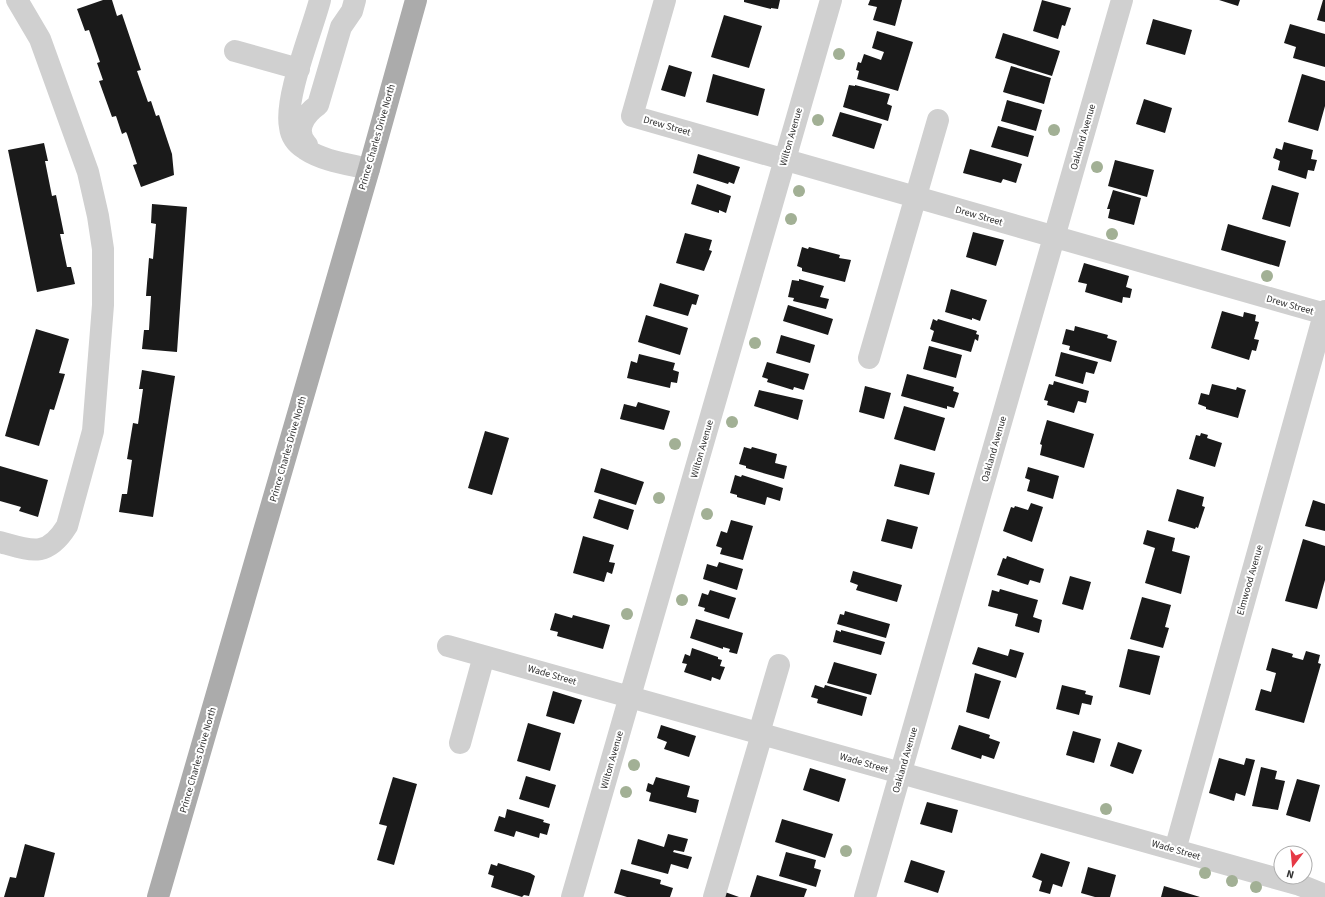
<svg xmlns="http://www.w3.org/2000/svg" width="1325" height="897" viewBox="0 0 1325 897" font-family="'Source Sans 3',sans-serif">
	<style>
		.building { fill: #1a1a1a }
		.lines { fill: none; stroke-linecap: round; stroke-linejoin: round }
		.minor { stroke: #d0d0d0; stroke-width: 22 }
		.major { stroke: #ababab; stroke-width: 22 }
		.tree { fill: #a2b095 }
		.labels { text-anchor: middle; dominant-baseline: central; stroke-width: 4; stroke-linejoin: round; paint-order: stroke }
		.street-label { font-size: 10px; fill: #333; stroke: #fff }
	</style>
	<rect width="100%" height="100%" fill="#fff"/>
	<!-- building -->
	<path class="building" d="M103,0H112L117,16L122,14L141,70L137,71L148,102L151,101L156,116L159,115L172,154L174,175L141,187L133,165L137,164L127,134L126,132L122,134L116,116L112,117L99,81L103,80L97,63L100,62L89,30L85,31L77,9Z
		M744,0H780L778,9L771,8V9L744,2Z
		M870,0H902L895,26L873,20L877,7L868,5Z
		M1042,0L1071,8L1065,26L1062,25L1058,39L1033,31Z
		M1219,0H1240L1238,6Z
		M1323,0H1325V22L1317,20Z
		M724,15L762,26L749,68L711,57Z
		M1153,19L1192,30L1185,55L1146,44Z
		M1290,24L1325,34V67L1293,58L1296,47L1284,43Z
		M877,31L913,42L898,91L857,79L859,71L856,70L858,62L861,63L864,54L881,60L884,52L872,48Z
		M1003,33L1060,51L1052,76L995,58Z
		M669,65L692,72L685,97L661,90Z
		M1011,66L1051,78L1044,104L1003,92Z
		M713,74L765,89L758,116L706,102Z
		M1302,74L1325,81V106L1318,131L1288,122Z
		M849,85L855,86V85L890,94L887,104L892,106L888,121L843,107Z
		M1144,99L1172,108L1165,133L1136,124Z
		M1007,100L1042,110L1036,131L1001,121Z
		M840,112L882,124L874,149L832,136Z
		M998,126L1034,136L1028,157L991,147Z
		M1284,142L1313,150L1311,159L1317,160L1314,171L1308,170L1306,179L1278,170L1280,161L1273,158L1276,148L1282,150Z
		M44,143L48,161H45L52,196L56,195L64,234H60L67,267H71L75,284L37,292L8,150Z
		M970,149L1022,164L1016,183L1003,179L1001,183L963,173Z
		M698,154L740,167L734,184L729,182L728,184L693,173Z
		M1115,160L1154,170L1147,197L1108,186Z
		M697,184L731,196L726,213L719,210V213L691,204Z
		M1272,185L1299,193L1290,227L1262,219Z
		M1113,190L1141,198L1134,225L1108,218L1110,209H1107Z
		M152,204L187,207L177,352L142,349L144,330H149L151,296H146L149,258L153,259L156,224L151,223Z
		M1228,224L1286,241L1279,267L1221,250Z
		M973,232L1004,240L996,266L966,257Z
		M685,233L712,240L709,250L712,251L704,271L676,263Z
		M802,247L808,249L809,247L840,255L839,258L851,260L845,282L802,271V268L797,266Z
		M1084,263L1129,276L1126,287L1132,289L1130,298L1123,297L1122,303L1085,292L1087,284L1078,282Z
		M799,279L824,286L820,297L829,299L826,309L793,301L794,298L788,297L792,280L799,281Z
		M660,283L699,295L696,305L692,304L688,316L653,306Z
		M951,289L987,300L980,321L972,318V320L945,312Z
		M788,305L833,319L828,335L783,321Z
		M1222,311L1243,317L1244,312L1256,315L1255,321L1259,322L1254,339L1259,340L1256,351L1252,350L1249,360L1211,348Z
		M646,315L688,328L680,355L638,342Z
		M933,319L937,321L938,319L977,331L976,334L979,335L978,341L975,339L971,352L931,341L934,331L930,329Z
		M1075,326L1108,335L1107,338L1117,341L1111,362L1069,350L1070,346L1062,344L1066,329L1074,331Z
		M36,329L69,339L59,373L65,374L54,410L50,409L39,446L5,436Z
		M781,335L815,345L810,363L776,353Z
		M929,346L962,355L956,378L923,369Z
		M1061,352L1098,362L1094,374L1086,372L1083,384L1055,376Z
		M639,354L675,363L673,370L679,372L677,383L671,382L670,388L627,378L631,361L637,363Z
		M767,362L809,374L804,390L794,387L793,390L767,382L768,379L762,377Z
		M142,370L175,376L153,517L119,512L122,494H127L132,460L127,459L133,423L138,424L143,389H139Z
		M907,374L954,387L953,391L959,393L954,408L947,406V409L901,396Z
		M1054,381L1089,391L1086,403L1078,401L1074,413L1047,405L1048,401L1044,400L1049,384L1053,385Z
		M1212,384L1236,390L1237,387L1246,390L1238,418L1206,409V407L1198,404L1201,393L1209,395Z
		M865,386L891,393L884,419L859,412Z
		M759,390L803,400L798,420L754,406Z
		M638,402L670,411L664,430L620,419L624,404L636,407Z
		M904,406L945,418L935,451L894,439Z
		M1047,420L1094,434L1084,468L1040,455L1042,445L1040,444Z
		M485,431L509,438L492,495L468,488Z
		M1201,433L1208,435L1207,438L1222,443L1215,467L1189,459L1196,435L1200,436Z
		M744,447L751,449L752,447L777,454L775,463L787,466L784,479L746,468V466L739,464Z
		M900,464L935,473L929,495L894,486Z
		M0,466L48,480L38,517L19,511L21,507L0,501Z
		M1028,467L1059,476L1053,499L1027,491L1030,480L1025,478Z
		M601,468L644,482L636,505L594,492Z
		M735,475L741,477L742,475L783,488L780,501L767,497L765,505L737,497V495L730,493Z
		M1177,489L1204,497L1202,506L1205,507L1198,528L1196,527L1195,529L1168,521Z
		M599,499L634,510L628,530L593,518Z
		M1313,500L1325,504V531L1305,526Z
		M1031,503L1043,507L1032,542L1003,531L1011,507L1014,508L1015,506L1028,510Z
		M887,519L918,527L912,549L881,541Z
		M731,520L753,526L743,560L720,554L722,548L716,546L721,531L727,533Z
		M1147,530L1175,538L1172,551L1190,556L1181,594L1145,583L1155,548L1143,544Z
		M583,536L614,545L609,562L615,563L612,574L607,572L604,582L573,573Z
		M1303,539L1325,546V580L1317,609L1285,601Z
		M1007,556L1044,569L1040,583L1030,580L1028,585L997,575L1003,558L1006,559Z
		M719,562L743,569L737,590L703,579L707,564L717,567Z
		M853,571L902,585L897,602L856,590L858,585L850,582Z
		M1070,576L1091,582L1083,610L1062,604Z
		M1000,589L1038,600L1033,617L1042,620L1039,633L1015,626L1018,614L988,606L992,590L999,592Z
		M710,590L736,598L729,619L704,611L705,608L698,606L702,593L708,595Z
		M1142,597L1171,605L1165,627L1169,628L1163,648L1130,639Z
		M845,611L890,624L886,638L837,624L840,614L844,615Z
		M555,613L572,618L573,615L610,625L603,649L557,636L558,632L550,630Z
		M696,619L743,633L737,654L729,652L730,649L723,647V649L690,638Z
		M836,630L841,632V630L885,642L881,655L833,642Z
		M978,647L1008,656L1010,649L1024,653L1016,678L972,664Z
		M692,648L718,657V659L722,660L720,666L725,667L720,680L712,677L711,681L684,672L687,664L682,663L685,654L690,656Z
		M1272,648L1293,654L1292,657L1303,660L1306,651L1320,655L1318,663L1321,664L1304,723L1255,710L1261,689L1271,692L1276,673L1266,670Z
		M1128,649L1160,656L1150,695L1119,687Z
		M834,662L877,674L871,695L827,683Z
		M975,673L1001,681L989,719L966,712Z
		M815,685L824,688L825,685L867,697L862,716L817,703L818,699L811,697Z
		M1062,685L1086,691L1085,694L1093,696L1091,705L1082,703L1079,715L1056,709Z
		M553,691L582,700L574,724L546,716Z
		M528,723L561,733L550,771L517,761Z
		M661,725L696,736L689,757L664,749L667,742L657,738Z
		M959,725L990,735L989,738L1000,742L994,759L982,755L981,759L951,749Z
		M1073,731L1101,739L1094,763L1066,755Z
		M1118,742L1142,750L1133,774L1110,766Z
		M1219,758L1244,765L1246,758L1255,760L1245,796L1236,793L1234,801L1209,793Z
		M1261,767L1277,771L1275,779L1285,781L1278,810L1252,806Z
		M810,768L846,779L839,802L803,790Z
		M526,776L556,785L549,808L519,799Z
		M393,777L417,784L394,865L377,860L387,826L379,824Z
		M656,777L690,786L687,797L699,800L696,813L649,801L651,793L646,791L648,783L653,785Z
		M1297,779L1320,785L1310,822L1286,815Z
		M927,802L958,810L952,833L920,824Z
		M507,809L544,820L543,822L550,824L547,835L540,833L539,838L516,831L514,837L494,831L499,816L505,818Z
		M782,819L833,834L825,858L775,842Z
		M668,834L688,839L684,852L674,850L673,852L692,857L688,869L671,864L668,874L631,864L638,839L664,847Z
		M25,844L55,853L44,897H4L10,877L16,878Z
		M786,852L816,860L814,868L821,870L816,887L779,876Z
		M1041,853L1070,862L1062,887L1053,884L1050,894L1039,891L1042,881L1032,877Z
		M911,860L945,871L938,893L904,882Z
		M498,863L530,873L535,876L529,896L524,895L522,897L491,887L494,876L488,874L491,864L497,866Z
		M1088,867L1116,875L1110,897H1095L1081,893Z
		M621,869L661,880L660,884L673,888L670,897H627L614,893Z
		M757,875L807,889L804,897H750Z
		M1164,886L1200,897H1161Z
		M725,892L739,897H723Z"/>
	<g class="lines">
		<!-- minor -->
		<path class="minor" d="M320,0C312,31 284,98 290,127C291,136 297,144 305,149C323,161 348,164 369,169
			M665,0L632,116L1325,314
			M235,51L299,69
			M307,145C293,131 305,114 318,105L341,27L352,11L355,0
			M869,358L938,120
			M0,542C32,551 47,558 67,526L93,431L103,305V249L98,216L88,172L40,39L17,0
			M448,646L1300,885L1325,895
			M759,733L779,665
			M460,743L484,656
			M1175,850L1325,311
			M572,897L831,0
			M714,897L762,734
			M865,897L1122,0"/>
		<!-- major -->
		<path class="major" d="M158,897L369,169L416,0"/>
	</g>
	<!-- trees -->
	<g class="tree">
		<circle cx="839" cy="54" r="6"/>
		<circle cx="818" cy="120" r="6"/>
		<circle cx="1054" cy="130" r="6"/>
		<circle cx="1097" cy="167" r="6"/>
		<circle cx="799" cy="191" r="6"/>
		<circle cx="791" cy="219" r="6"/>
		<circle cx="1112" cy="234" r="6"/>
		<circle cx="1267" cy="276" r="6"/>
		<circle cx="755" cy="343" r="6"/>
		<circle cx="732" cy="422" r="6"/>
		<circle cx="675" cy="444" r="6"/>
		<circle cx="659" cy="498" r="6"/>
		<circle cx="707" cy="514" r="6"/>
		<circle cx="682" cy="600" r="6"/>
		<circle cx="627" cy="614" r="6"/>
		<circle cx="634" cy="765" r="6"/>
		<circle cx="626" cy="792" r="6"/>
		<circle cx="1106" cy="809" r="6"/>
		<circle cx="846" cy="851" r="6"/>
		<circle cx="1205" cy="873" r="6"/>
		<circle cx="1232" cy="881" r="6"/>
		<circle cx="1256" cy="887" r="6"/>
	</g>
	<g class="labels">
		<!-- street labels -->
		<g class="street-label">
			<text transform="translate(667 126) rotate(16)">Drew Street</text>
			<text transform="translate(377 137) rotate(-74)">Prince Charles Drive North</text>
			<text transform="translate(791 137) rotate(-74)">Wilton Avenue</text>
			<text transform="translate(1083 137) rotate(-74)">Oakland Avenue</text>
			<text transform="translate(979 216) rotate(16)">Drew Street</text>
			<text transform="translate(1290 305) rotate(16)">Drew Street</text>
			<text transform="translate(288 449) rotate(-74)">Prince Charles Drive North</text>
			<text transform="translate(702 449) rotate(-74)">Wilton Avenue</text>
			<text transform="translate(994 449) rotate(-74)">Oakland Avenue</text>
			<text transform="translate(1250 580) rotate(-74)">Elmwood Avenue</text>
			<text transform="translate(552 675) rotate(16)">Wade Street</text>
			<text transform="translate(198 760) rotate(-74)">Prince Charles Drive North</text>
			<text transform="translate(612 760) rotate(-74)">Wilton Avenue</text>
			<text transform="translate(905 760) rotate(-74)">Oakland Avenue</text>
			<text transform="translate(864 763) rotate(16)">Wade Street</text>
			<text transform="translate(1176 850) rotate(16)">Wade Street</text>
		</g>
	</g>
	<!-- north arrow -->
	<g transform="translate(1293 865) rotate(196)"><circle r="19" fill="#ffffff" stroke="#adadad"/>
	<path d="M0-3L7 15L0 10L-7 15Z" fill="#e63946"/>
	<text y="-6" font-size="11" font-weight="bold" text-anchor="middle" fill="#333333">N</text>
	</g>
</svg>
